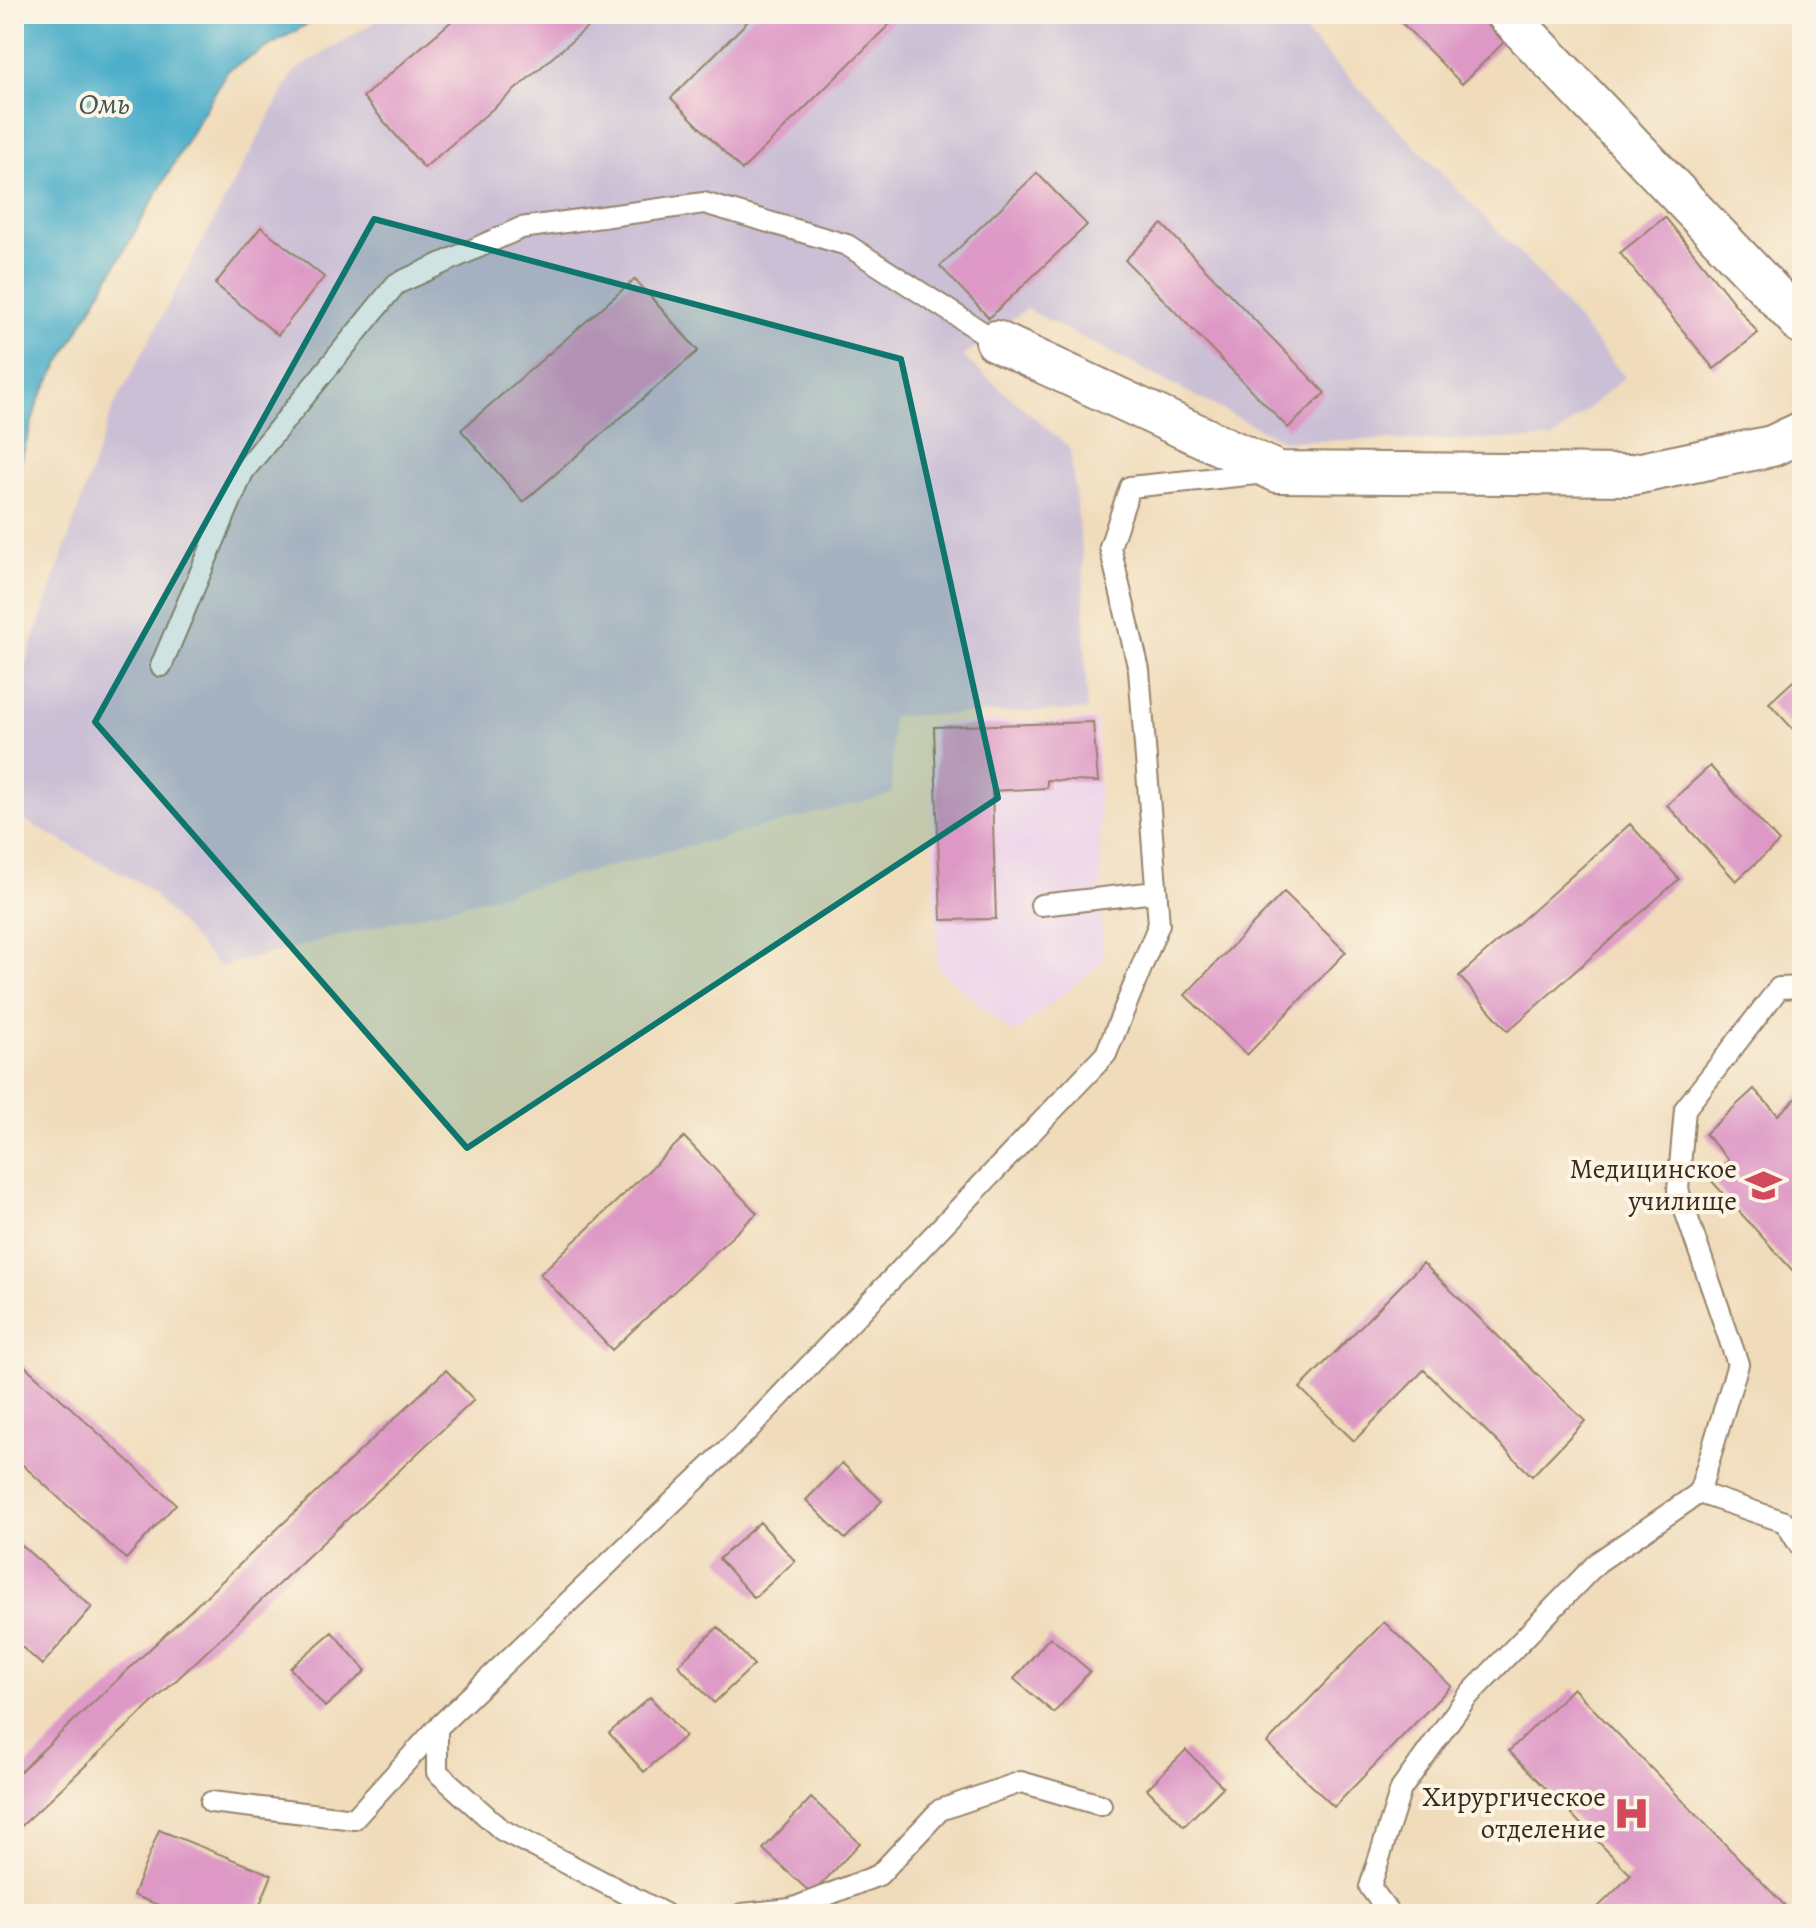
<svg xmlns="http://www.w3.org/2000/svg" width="1816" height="1928" viewBox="0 0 1816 1928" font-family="Alegreya,serif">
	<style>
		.built { fill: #ebd1eb }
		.industrial { fill: #cbbfd5 }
		.water { fill: #49adc9; stroke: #426c74; stroke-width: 2 }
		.building { fill: #dd98c6 }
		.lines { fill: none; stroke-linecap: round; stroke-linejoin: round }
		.service-casing { stroke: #96836c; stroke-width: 24 }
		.minor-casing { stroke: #96836c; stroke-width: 44 }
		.service { stroke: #fff; stroke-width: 20 }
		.minor { stroke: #fff; stroke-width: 40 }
		.marked { fill: #0f766e; fill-opacity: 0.2; stroke: #0f766e; stroke-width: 6; stroke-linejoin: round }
		.labels { text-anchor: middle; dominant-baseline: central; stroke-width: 8; stroke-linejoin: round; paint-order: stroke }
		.poi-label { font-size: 28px; fill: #3b2a1e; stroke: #fcf5e5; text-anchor: end }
		.water-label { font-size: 30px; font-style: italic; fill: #40585a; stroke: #fcf5e5 }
	</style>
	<rect width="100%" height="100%" fill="#fcf5e5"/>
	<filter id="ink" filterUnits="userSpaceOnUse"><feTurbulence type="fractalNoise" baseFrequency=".0125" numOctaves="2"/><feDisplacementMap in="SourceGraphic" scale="16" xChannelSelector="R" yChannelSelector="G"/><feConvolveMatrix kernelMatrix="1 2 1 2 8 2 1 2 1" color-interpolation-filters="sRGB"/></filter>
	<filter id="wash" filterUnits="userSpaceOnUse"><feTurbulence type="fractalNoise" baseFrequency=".006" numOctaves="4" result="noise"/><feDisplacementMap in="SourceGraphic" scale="32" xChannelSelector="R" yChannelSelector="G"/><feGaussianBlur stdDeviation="1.8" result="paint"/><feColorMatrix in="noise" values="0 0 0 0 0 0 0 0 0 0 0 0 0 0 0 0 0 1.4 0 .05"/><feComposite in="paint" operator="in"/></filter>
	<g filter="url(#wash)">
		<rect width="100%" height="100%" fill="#f0dcbb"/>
		<!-- built -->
		<path class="built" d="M1097,720L1103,962L1013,1034L938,968L929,723Z"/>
		<!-- industrial -->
		<path class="industrial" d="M388,14H1287L1533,267L1625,377L1553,439L1283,441L1026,309L963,357L1070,448L1083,559L1087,710L892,716V794L219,967L146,887L14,815V698L112,410L294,71Z"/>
		<!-- water -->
		<path class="water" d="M14,14H324L227,71L38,401L14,485Z"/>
		<g id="blocks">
			<!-- building -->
			<path class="building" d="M460,14H603L424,168L363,97Z
				M755,14H900L742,170L671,98Z
				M1393,14H1477L1504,42L1462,84Z
				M1037,173L1087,225L989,318L940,266Z
				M1665,217L1758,333L1714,369L1620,253Z
				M1162,224L1325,393L1288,428L1125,260Z
				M261,227L324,277L278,335L215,284Z
				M635,279L698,351L523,502L461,430Z
				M1802,673V739L1769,703Z
				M1093,722L1098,782L1047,780V788L992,791L996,919L941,920L934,727Z
				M1710,766L1779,842L1736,881L1667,805Z
				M1630,824L1679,879L1508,1031L1459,976Z
				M1284,892L1346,952L1247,1055L1185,995Z
				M1754,1089L1778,1115L1802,1093V1281L1709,1178L1729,1160L1705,1134Z
				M684,1137L757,1213L612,1350L540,1274Z
				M1423,1263L1585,1421L1532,1476L1424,1370L1354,1441L1300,1388Z
				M14,1356L176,1504L126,1559L14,1457Z
				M446,1370L474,1400L14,1833V1777Z
				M842,1463L882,1501L845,1539L806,1500Z
				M760,1522L795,1561L754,1598L719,1559Z
				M14,1539L92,1607L42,1665L14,1640Z
				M1384,1622L1451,1686L1334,1807L1267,1743Z
				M718,1627L754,1665L714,1703L678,1665Z
				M332,1632L366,1671L325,1707L290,1668Z
				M1050,1637L1090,1671L1054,1713L1014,1679Z
				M1573,1688L1793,1914H1591L1631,1875L1509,1751Z
				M650,1697L685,1736L644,1772L609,1733Z
				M1186,1750L1223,1787L1184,1826L1147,1789Z
				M811,1798L860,1843L812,1894L763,1849Z
				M159,1830L272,1875L256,1914H180L133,1895Z"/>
		</g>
	</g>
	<g filter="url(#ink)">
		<use href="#blocks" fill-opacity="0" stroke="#96836c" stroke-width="2"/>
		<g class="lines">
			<defs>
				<path id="service" d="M161,666L243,472L396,284L521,228L704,203L847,245L996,341
					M1041,905L1156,892
					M1802,987L1779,988L1685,1109L1678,1190L1738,1364L1699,1493L1785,1522L1802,1549
					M437,1728V1772L502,1830L665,1914
					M211,1802L354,1819L437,1728L746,1432L1106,1054L1159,924L1139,670L1110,547L1130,487L1266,473
					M742,1914L791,1909L879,1875L940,1810L1021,1782L1101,1805
					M1390,1914L1370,1887L1401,1789L1466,1698L1598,1562L1699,1493"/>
				<path id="minor" d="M1507,14L1802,324
					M996,341L1278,472L1631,475L1772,446L1802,432"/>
			</defs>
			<!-- service casing -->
			<use href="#service" class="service-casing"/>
			<!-- minor casing -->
			<use href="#minor" class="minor-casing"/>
			<!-- service -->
			<use href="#service" class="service"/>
			<!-- minor -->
			<use href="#minor" class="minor"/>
		</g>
	</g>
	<!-- marked area -->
	<path class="marked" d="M374,219L901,359L998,798L467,1148L95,722Z"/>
	<!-- icons -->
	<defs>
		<symbol id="university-bare" viewBox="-9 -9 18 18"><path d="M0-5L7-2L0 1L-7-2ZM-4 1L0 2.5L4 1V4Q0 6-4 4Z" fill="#d1495b" stroke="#fcf5e5" stroke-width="2.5" paint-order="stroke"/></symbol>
		<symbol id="hospital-bare" viewBox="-9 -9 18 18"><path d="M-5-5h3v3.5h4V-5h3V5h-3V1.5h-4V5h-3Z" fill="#d1495b" stroke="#fcf5e5" stroke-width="2.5" paint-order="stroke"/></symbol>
	</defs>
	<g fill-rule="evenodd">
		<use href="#university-bare" x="1738" y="1160" width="51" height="51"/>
		<use href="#hospital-bare" x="1606" y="1788" width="51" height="51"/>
	</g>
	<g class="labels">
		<!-- poi labels -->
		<g class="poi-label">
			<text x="1737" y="1169">Медицинское<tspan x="1737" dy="32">училище</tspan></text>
			<text x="1606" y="1797">Хирургическое<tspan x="1606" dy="32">отделение</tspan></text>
		</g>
		<!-- water labels -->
		<g class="water-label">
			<text x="104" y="104">Омь</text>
		</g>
	</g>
	<!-- margin -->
	<rect width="1816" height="1928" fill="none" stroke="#fcf5e5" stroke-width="48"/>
</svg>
